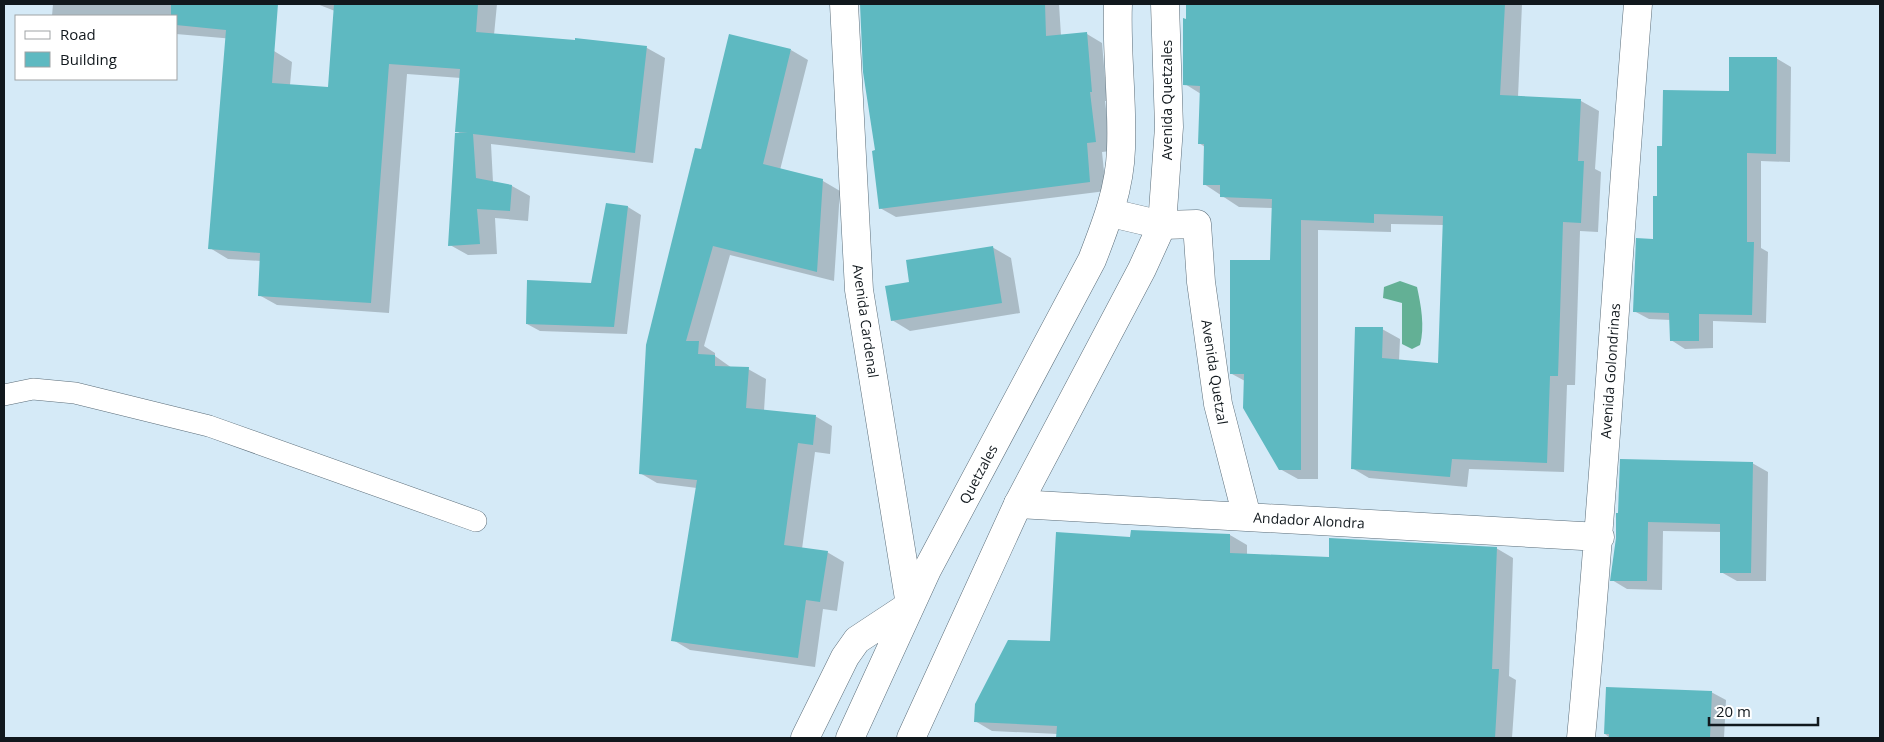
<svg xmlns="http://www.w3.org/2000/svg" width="1884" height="742" viewBox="0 0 1884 742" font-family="'Open Sans',sans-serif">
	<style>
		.water { fill: #63b095 }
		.shadow { fill: #0003 }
		.building { fill: #5eb9c1 }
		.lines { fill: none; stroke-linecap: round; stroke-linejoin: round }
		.service-casing { stroke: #5b6d79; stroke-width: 22 }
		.minor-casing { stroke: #5b6d79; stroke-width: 29 }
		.secondary-casing { stroke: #5b6d79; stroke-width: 29 }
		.service { stroke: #fff; stroke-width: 21 }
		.minor { stroke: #fff; stroke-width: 28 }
		.secondary { stroke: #fff; stroke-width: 28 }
		.labels { text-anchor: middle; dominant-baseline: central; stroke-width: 4.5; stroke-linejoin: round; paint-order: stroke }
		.street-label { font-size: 14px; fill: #11181d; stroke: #fff }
	</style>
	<rect width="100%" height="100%" fill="#d5eaf7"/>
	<!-- water -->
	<path class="water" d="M1400,281L1417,287C1421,305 1425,327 1420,345L1412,349L1402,344V303L1383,298L1384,287Z"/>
	<!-- shadow -->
	<path class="shadow" d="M53,4H249L246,40L176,34V16H52Z
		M317,4H497L494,35L647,48L665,58L653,163L491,144L493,182L512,186L530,196L528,221L495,218L497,254L468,255L450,245L462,135L457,131L461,78L407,74L389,313L277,305L259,295L261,261L228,259L210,248L274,51L292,62L290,85L329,88L335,11Z
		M861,4H1059L1061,36L1087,34L1102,43L1107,101H1105L1111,151L1102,152L1106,191L896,217L880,208L876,151L864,72Z
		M1188,4H1522L1518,97L1581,101L1599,111L1595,169L1601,172L1598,232L1580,231L1575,385H1567L1564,472L1469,469L1467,487L1369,478L1352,468L1382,329L1400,339L1399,361L1439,364L1444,225L1391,224V232L1318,230V479H1298L1280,469L1245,381L1232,374L1271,262L1273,208L1239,207L1204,184L1205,147L1199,143L1201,94L1185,84Z
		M791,50L808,60L780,170L823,181L840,191L834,281L730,255L704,346L715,353V356L732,368L748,369L766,379L764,411L815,416L832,426L830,454L815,452L802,549L827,552L844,562L837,611L823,609L815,667L690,650L673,640L697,488L657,483L640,473L702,151Z
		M1776,58L1791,67L1790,162L1761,161V248L1768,252L1766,323L1713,321V348L1685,349L1671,340V320L1649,319L1634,311L1655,240L1663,147L1730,92Z
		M607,204L628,207L641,215L627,334L540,331L527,324L592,284Z
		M992,247L1011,258L1020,313L910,331L892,320Z
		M1752,463L1768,472L1766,581H1737L1721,572V532L1663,531L1662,590L1627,589L1612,580L1619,514Z
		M1132,531L1230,535L1247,545V555L1330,559L1496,548L1513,558L1509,676L1516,680L1512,738H1058V734L992,731L975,721L1051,643L1132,538Z
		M1711,692L1726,700L1724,738H1610L1605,734Z"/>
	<!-- building -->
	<path class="building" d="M171,4H278L272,83L328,87L334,4H478L476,32L575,40V38L647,46L635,153L473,134L476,178L512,185L510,211L477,209L480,244L448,246L455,133H468L455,132L460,69L389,64L371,303L258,296L260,253L208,249L226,30L176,25V16H171Z
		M860,4H1045L1046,36L1087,32L1092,92H1090L1096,142L1087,143L1090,182L879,209L872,151L875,150L863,72Z
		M1186,4H1505L1500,95L1581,99L1578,161H1584L1581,223L1563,222L1558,376H1550L1547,463L1452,459L1450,477L1351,469L1355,327H1383L1382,358L1438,363L1443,216L1374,214V223L1301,220V470H1279L1243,408L1244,374H1230V260H1270L1272,199L1220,197V185H1203L1204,144H1198L1200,86L1183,85V18L1186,19Z
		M729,34L791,49L763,164L823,179L817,272L713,246L686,341H699L698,354L715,355V366L749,367L746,408L816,415L813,445L798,443L784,545L828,551L820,602L806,600L798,658L671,641L697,480L639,474L646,345L695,148L701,149Z
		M1729,57H1777L1776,154L1747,153V242H1754L1752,315L1699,314V341H1670L1669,313L1633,312L1636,238L1653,239V196H1657V146H1662L1663,90L1729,91Z
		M606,203L628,206L614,327L526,324L527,280L591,283Z
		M993,246L1002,303L891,321L885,286L909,282L906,260Z
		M1620,459L1753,462L1751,573H1720V524L1648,522L1647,581H1610L1616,538V513H1618Z
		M1131,530L1230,534V553L1329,557V538L1497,547L1492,669H1499L1495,738H1056L1057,726L974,722L975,704L1008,640L1050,641L1056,532L1130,537Z
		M1606,687L1712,691L1710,738H1609V734H1604Z"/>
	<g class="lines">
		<defs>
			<path id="service" d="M4,395L33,389L75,393L209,426L476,521"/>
			<path id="minor" d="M844,4L859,290L910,605
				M1111,213L1162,225L1197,224L1201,282L1218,404L1247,517
				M1018,504L1600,537
				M1581,738C1604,494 1618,249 1638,4"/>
			<path id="secondary" d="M805,738L845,657L857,640L910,605
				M850,738L927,570L1092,260C1106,224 1120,188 1121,149C1123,101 1116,52 1118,4
				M911,738L1018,504L1142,269L1162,225L1169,127L1165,4"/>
		</defs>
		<!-- service casing -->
		<use href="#service" class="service-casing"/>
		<!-- minor casing -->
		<use href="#minor" class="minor-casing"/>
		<!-- secondary casing -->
		<use href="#secondary" class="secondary-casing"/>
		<!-- service -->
		<use href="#service" class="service"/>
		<!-- minor -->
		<use href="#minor" class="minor"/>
		<!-- secondary -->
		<use href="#secondary" class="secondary"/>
	</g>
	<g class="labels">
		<!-- street labels -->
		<g class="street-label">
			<text transform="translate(1166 100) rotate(-90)">Avenida Quetzales</text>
			<text transform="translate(866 321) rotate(82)">Avenida Cardenal</text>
			<text transform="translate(1610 371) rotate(-86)">Avenida Golondrinas</text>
			<text transform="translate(1215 372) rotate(81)">Avenida Quetzal</text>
			<text transform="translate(978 474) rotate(-62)">Quetzales</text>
			<text transform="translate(1309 520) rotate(3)">Andador Alondra</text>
		</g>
	</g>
	<!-- border -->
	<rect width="1884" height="742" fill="none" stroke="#11181d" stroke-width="10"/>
	<!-- legend -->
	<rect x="15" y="15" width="162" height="65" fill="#ffffff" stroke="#a0a3a5"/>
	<rect x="25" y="31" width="25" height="8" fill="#ffffff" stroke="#a0a3a5"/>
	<text x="60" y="40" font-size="15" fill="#11181d">Road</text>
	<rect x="25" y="52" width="25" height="15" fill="#5eb9c1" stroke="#a0a3a5"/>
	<text x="60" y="65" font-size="15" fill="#11181d">Building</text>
	<!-- scale -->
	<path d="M1709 717v8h109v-8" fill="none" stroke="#11181d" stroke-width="2.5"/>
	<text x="1716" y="717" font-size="15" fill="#11181d" stroke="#ffffff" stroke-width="4" paint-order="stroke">20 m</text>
</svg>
